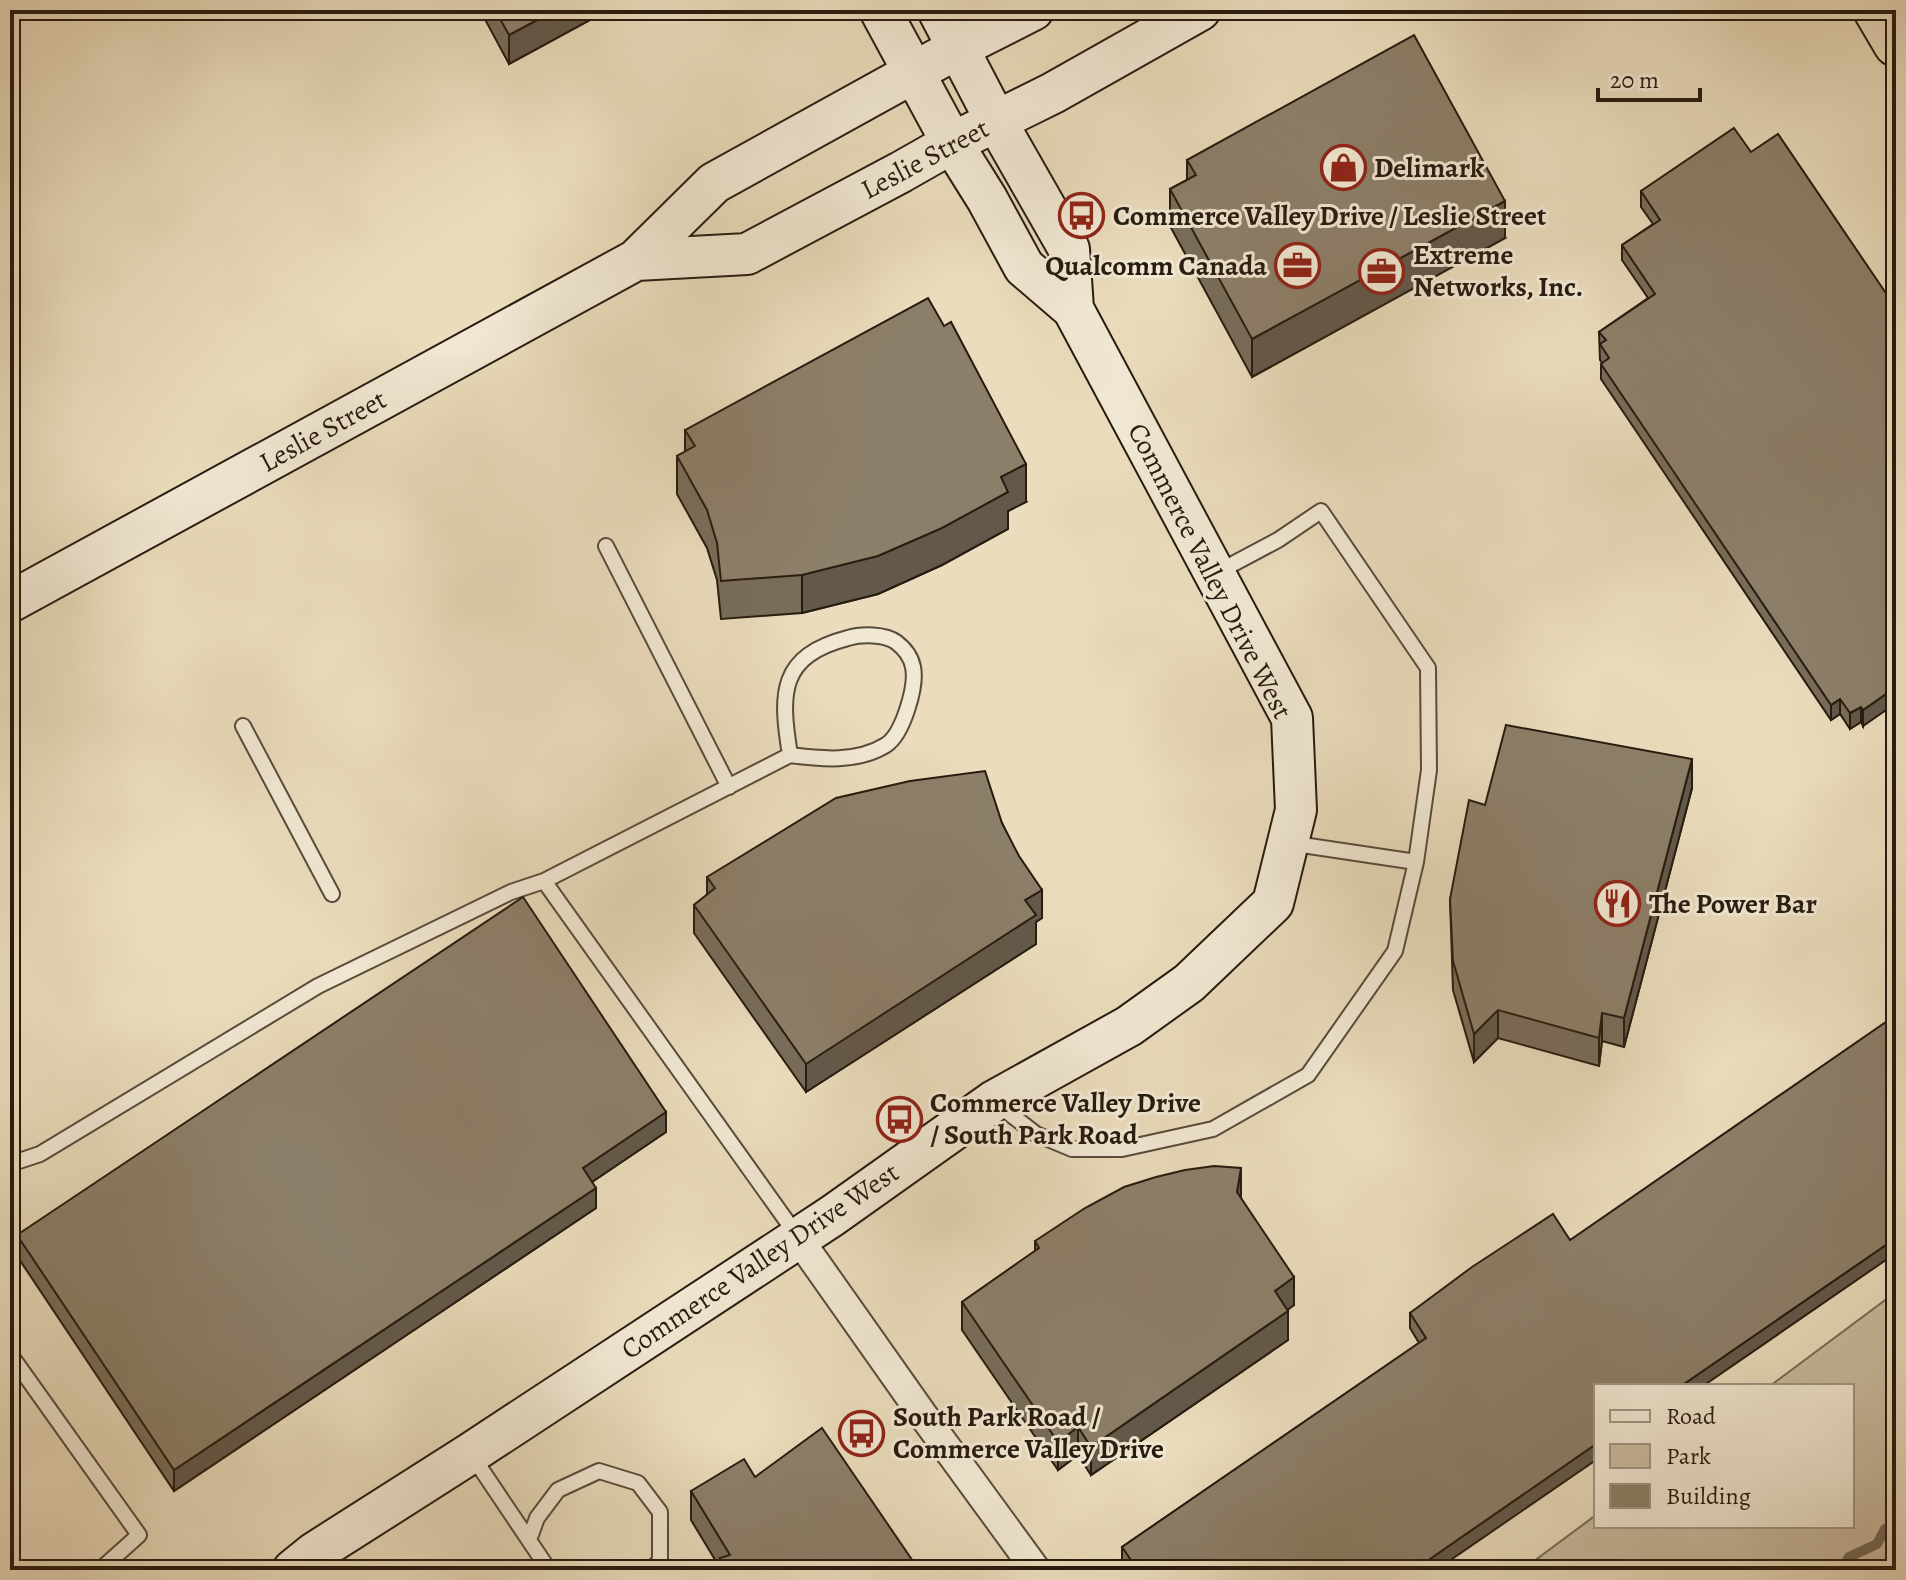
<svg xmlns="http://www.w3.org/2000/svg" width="1906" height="1580" viewBox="0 0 1906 1580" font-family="Alegreya,serif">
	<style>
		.green { fill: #c9bb9f; stroke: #786b58; stroke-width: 2 }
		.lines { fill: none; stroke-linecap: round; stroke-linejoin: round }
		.stream { stroke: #746754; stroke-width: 10 }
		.lane-casing { stroke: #584b3b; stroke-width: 18 }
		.street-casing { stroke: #584b3b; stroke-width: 32 }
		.secondary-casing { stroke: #271b10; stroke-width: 44 }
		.highway-casing { stroke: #271b10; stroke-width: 48 }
		.lane { stroke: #f1e8d3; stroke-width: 14 }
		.street { stroke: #f1e8d3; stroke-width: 28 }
		.secondary { stroke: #f1e8d3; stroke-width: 40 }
		.highway { stroke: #eadcbc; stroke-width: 44 }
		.wall { fill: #786d5a; stroke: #271b10; stroke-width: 2 }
		.shaded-wall { fill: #62594a; stroke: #271b10; stroke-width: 2 }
		.building { fill: #8c7f69; stroke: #271b10; stroke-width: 2 }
		.labels { text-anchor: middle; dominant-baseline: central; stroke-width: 6; stroke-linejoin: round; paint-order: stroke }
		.street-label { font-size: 28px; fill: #271b10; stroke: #f1e8d3 }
		.poi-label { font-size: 28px; font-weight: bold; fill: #271b10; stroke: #f1e8d3; text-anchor: start }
	</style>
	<rect width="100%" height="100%" fill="#eadcbc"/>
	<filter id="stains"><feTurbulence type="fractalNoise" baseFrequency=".0025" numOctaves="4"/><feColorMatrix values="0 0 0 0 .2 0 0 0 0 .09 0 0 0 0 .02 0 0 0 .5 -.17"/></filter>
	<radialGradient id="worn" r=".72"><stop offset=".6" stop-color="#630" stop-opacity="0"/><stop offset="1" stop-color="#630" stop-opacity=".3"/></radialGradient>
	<!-- green -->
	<path class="green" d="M10,319C24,332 21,352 10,367Z
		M1896,1292V1570H1522L1596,1515V1526H1852V1386H1770Z"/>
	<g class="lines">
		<!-- stream -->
		<path class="stream" d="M1841,1570L1849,1557L1877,1544L1885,1529L1896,1524"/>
		<defs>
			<path id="lane" d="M606,546L729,787
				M243,726L332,894
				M1289,843L1416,862
				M544,881L798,1237
				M997,1104L1036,1134L1072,1149H1122L1213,1129L1308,1075L1395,951L1416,862L1429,770L1428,668L1321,511L1278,540L1216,573
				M10,1164L40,1154L318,986L511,892L544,881L790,755C821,759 857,763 886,745C903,734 917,686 913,667C911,657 904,648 896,642C885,634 861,634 848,638C779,656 780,693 790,755
				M10,1354L139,1535L100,1570
				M471,1454L549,1570
				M529,1540L537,1518L558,1490L599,1471L638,1483L660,1512V1561L650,1570"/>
			<path id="street" d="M798,1238L925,1418L1036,1570"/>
			<path id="secondary" d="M938,10L996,121L1069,249L1073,309
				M636,260L747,254L901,172L952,143L1053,93L1200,10
				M10,602L636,260L714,183L958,48L1033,10
				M293,1570L314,1553L471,1453L832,1216L994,1101L1129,1026L1189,983L1273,903L1296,810L1292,718L1073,309L1024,267L987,199L952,143L880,10"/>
			<path id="highway" d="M1876,10L1896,44"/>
		</defs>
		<!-- lane casing -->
		<use href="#lane" class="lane-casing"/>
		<!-- street casing -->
		<use href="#street" class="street-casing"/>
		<!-- secondary casing -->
		<use href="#secondary" class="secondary-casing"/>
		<!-- highway casing -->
		<use href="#highway" class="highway-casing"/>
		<!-- lane -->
		<use href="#lane" class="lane"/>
		<!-- street -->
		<use href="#street" class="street"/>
		<!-- secondary -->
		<use href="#secondary" class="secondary"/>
		<!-- highway -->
		<use href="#highway" class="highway"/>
	</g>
	<!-- wall -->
	<path class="wall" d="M480,10H603V13L509,64Z
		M1751,152L1896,308L1863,726L1861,722L1850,729L1840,714L1831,720L1601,379V364L1602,363L1600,360L1599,332L1648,298L1622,260V245L1653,224L1641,207V191Z
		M1187,160L1505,238L1252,377L1170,226V189L1187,180Z
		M685,430L1026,502L1008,511V529L942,565L878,594L802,613L721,619L717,580L707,548L677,494V456L685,452Z
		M1896,772V816L1893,811V796L1894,795L1891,790V775Z
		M1692,788L1624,1047L1602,1041L1599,1066L1498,1038L1474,1062L1453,990L1450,899L1485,805Z
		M1002,823L1042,918L1036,922V944L806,1092L694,933V905L707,895V877Z
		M666,1132L592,1182L596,1208L174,1491L17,1256V1235Z
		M1241,1198L1294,1305L1287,1310L1288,1340L1091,1475L1078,1455L1058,1470L962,1330V1302L1035,1251V1241Z
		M1570,1240L1436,1570H1127L1122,1562V1547L1419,1343L1410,1328V1313Z
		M755,1477L919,1570H720V1568L691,1520V1491Z"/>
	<!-- shaded-wall -->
	<path class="shaded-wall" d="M556,10H603V13L509,64V35Z
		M1505,201V238L1252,377V339Z
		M1026,464V502L1008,511V529L942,565L878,594L802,613V575Z
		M1896,687V703L1863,726V710Z
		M1840,699V714L1831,720V705Z
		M1861,707V722L1850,729V713Z
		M1692,759V788L1624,1047V1018Z
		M1042,890V918L1036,922V944L806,1092V1064L1025,900Z
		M1498,1010V1038L1474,1062V1034Z
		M1602,1013V1041L1599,1066V1038Z
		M666,1112V1132L583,1188V1168Z
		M1241,1168V1196L1237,1220V1192Z
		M596,1188V1208L174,1491V1470Z
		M1896,1238V1253L1703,1386H1681Z
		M1294,1277V1305L1275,1319V1291Z
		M1288,1311V1340L1091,1475V1447Z
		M1078,1427V1455L1058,1470V1442Z
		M1596,1444V1460L1436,1570H1414Z"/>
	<!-- building -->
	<path class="building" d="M495,10H556L509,35Z
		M1414,35L1505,201L1252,339L1170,189L1196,175L1187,160Z
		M1734,128L1751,152L1778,134L1896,308V687L1863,710L1861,707L1850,713L1840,699L1831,705L1601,364L1609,358L1600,344L1606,340L1599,332L1655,294L1622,245L1660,220L1641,191Z
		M928,298L944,326L951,322L1026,464L1001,477L1008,492L942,528L878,556L802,575L721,581L717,543L707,510L677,456L695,446L685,430Z
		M1506,725L1692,759L1624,1018L1602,1013L1599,1038L1498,1010L1474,1034L1453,961L1450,899L1469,800L1485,805Z
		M985,771L1002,823L1019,856L1042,890L1025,900L1036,915L806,1064L694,905L715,888L707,877L836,798L910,781Z
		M1896,772V783L1891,775Z
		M523,897L666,1112L583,1168L596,1188L174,1470L17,1235Z
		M1896,1015V1238L1681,1386H1596V1444L1414,1570H1138L1122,1547L1426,1338L1410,1313L1472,1267L1553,1214L1570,1240Z
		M1214,1166L1241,1168L1237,1192L1294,1277L1275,1291L1288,1311L1091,1447L1078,1427L1058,1442L962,1302L1039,1248L1035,1241L1085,1208L1124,1187L1156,1177L1185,1170Z
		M822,1428L919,1570H729L720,1558L730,1555L691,1491L744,1459L755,1477Z"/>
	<!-- icons -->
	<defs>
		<symbol id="shop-ring" viewBox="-11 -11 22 22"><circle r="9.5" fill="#f1e8d3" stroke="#8f2418" stroke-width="1.5"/><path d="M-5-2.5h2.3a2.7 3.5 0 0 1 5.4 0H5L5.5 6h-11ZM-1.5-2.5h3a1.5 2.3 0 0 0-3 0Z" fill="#8f2418"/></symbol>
		<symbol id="bus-ring" viewBox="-11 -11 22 22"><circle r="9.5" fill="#f1e8d3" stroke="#8f2418" stroke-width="1.5"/><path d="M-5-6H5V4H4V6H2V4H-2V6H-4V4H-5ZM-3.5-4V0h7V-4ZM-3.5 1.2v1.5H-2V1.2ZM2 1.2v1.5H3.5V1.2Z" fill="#8f2418"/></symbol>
		<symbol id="office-ring" viewBox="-11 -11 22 22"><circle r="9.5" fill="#f1e8d3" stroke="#8f2418" stroke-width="1.5"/><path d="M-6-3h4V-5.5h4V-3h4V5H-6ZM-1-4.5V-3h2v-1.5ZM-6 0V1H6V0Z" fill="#8f2418"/></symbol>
		<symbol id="restaurant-ring" viewBox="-11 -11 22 22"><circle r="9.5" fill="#f1e8d3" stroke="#8f2418" stroke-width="1.5"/><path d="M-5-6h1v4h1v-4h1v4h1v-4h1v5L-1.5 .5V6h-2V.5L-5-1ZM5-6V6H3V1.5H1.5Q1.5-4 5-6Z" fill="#8f2418"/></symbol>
	</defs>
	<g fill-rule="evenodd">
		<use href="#shop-ring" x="1318" y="142" width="51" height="51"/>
		<use href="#bus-ring" x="1056" y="190" width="51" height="51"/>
		<use href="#office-ring" x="1272" y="240" width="51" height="51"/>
		<use href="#office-ring" x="1356" y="246" width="51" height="51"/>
		<use href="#restaurant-ring" x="1592" y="878" width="51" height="51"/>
		<use href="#bus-ring" x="874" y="1094" width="51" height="51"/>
		<use href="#bus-ring" x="836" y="1408" width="51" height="51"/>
	</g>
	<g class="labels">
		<!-- street labels -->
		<g class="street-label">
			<text transform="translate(925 159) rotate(-28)">Leslie Street</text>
			<text transform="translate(323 431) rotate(-29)">Leslie Street</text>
			<text transform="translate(1210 571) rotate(63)">Commerce Valley Drive West</text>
			<text transform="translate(760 1261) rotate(-34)">Commerce Valley Drive West</text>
		</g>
		<!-- poi labels -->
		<g class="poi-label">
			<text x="1374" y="168">Delimark</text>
			<text x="1113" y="216">Commerce Valley Drive / Leslie Street</text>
			<text x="1413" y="255">Extreme<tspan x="1413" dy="32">Networks, Inc.</tspan></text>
			<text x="1267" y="266" text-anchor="end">Qualcomm Canada</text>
			<text x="1649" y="904">The Power Bar</text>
			<text x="930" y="1103">Commerce Valley Drive<tspan x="930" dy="32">/ South Park Road</tspan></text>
			<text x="893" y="1417">South Park Road /<tspan x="893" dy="32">Commerce Valley Drive</tspan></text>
		</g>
	</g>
	<!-- margin -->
	<rect width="1906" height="1580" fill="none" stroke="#eadcbc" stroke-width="40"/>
	<rect x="12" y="12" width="1882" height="1556" fill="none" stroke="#271b10" stroke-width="4"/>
	<rect x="20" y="20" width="1866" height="1540" fill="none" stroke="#271b10" stroke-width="2"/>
	<!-- legend -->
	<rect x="1594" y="1384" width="260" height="144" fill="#f1e8d3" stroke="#a09685" stroke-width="2"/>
	<rect x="1610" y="1410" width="40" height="12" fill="#f1e8d3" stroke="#a09685" stroke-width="2"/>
	<text x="1666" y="1424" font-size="24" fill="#271b10">Road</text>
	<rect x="1610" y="1444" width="40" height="24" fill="#c9bb9f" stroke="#a09685" stroke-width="2"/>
	<text x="1666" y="1464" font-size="24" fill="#271b10">Park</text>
	<rect x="1610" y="1484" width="40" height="24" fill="#8c7f69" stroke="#a09685" stroke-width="2"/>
	<text x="1666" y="1504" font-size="24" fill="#271b10">Building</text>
	<!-- scale -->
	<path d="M1598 88v12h102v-12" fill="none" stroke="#271b10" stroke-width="4"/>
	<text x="1610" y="88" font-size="24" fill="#271b10" stroke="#f1e8d3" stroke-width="6" paint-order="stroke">20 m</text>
	<rect width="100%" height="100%" filter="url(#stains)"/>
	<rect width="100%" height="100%" fill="url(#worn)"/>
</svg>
